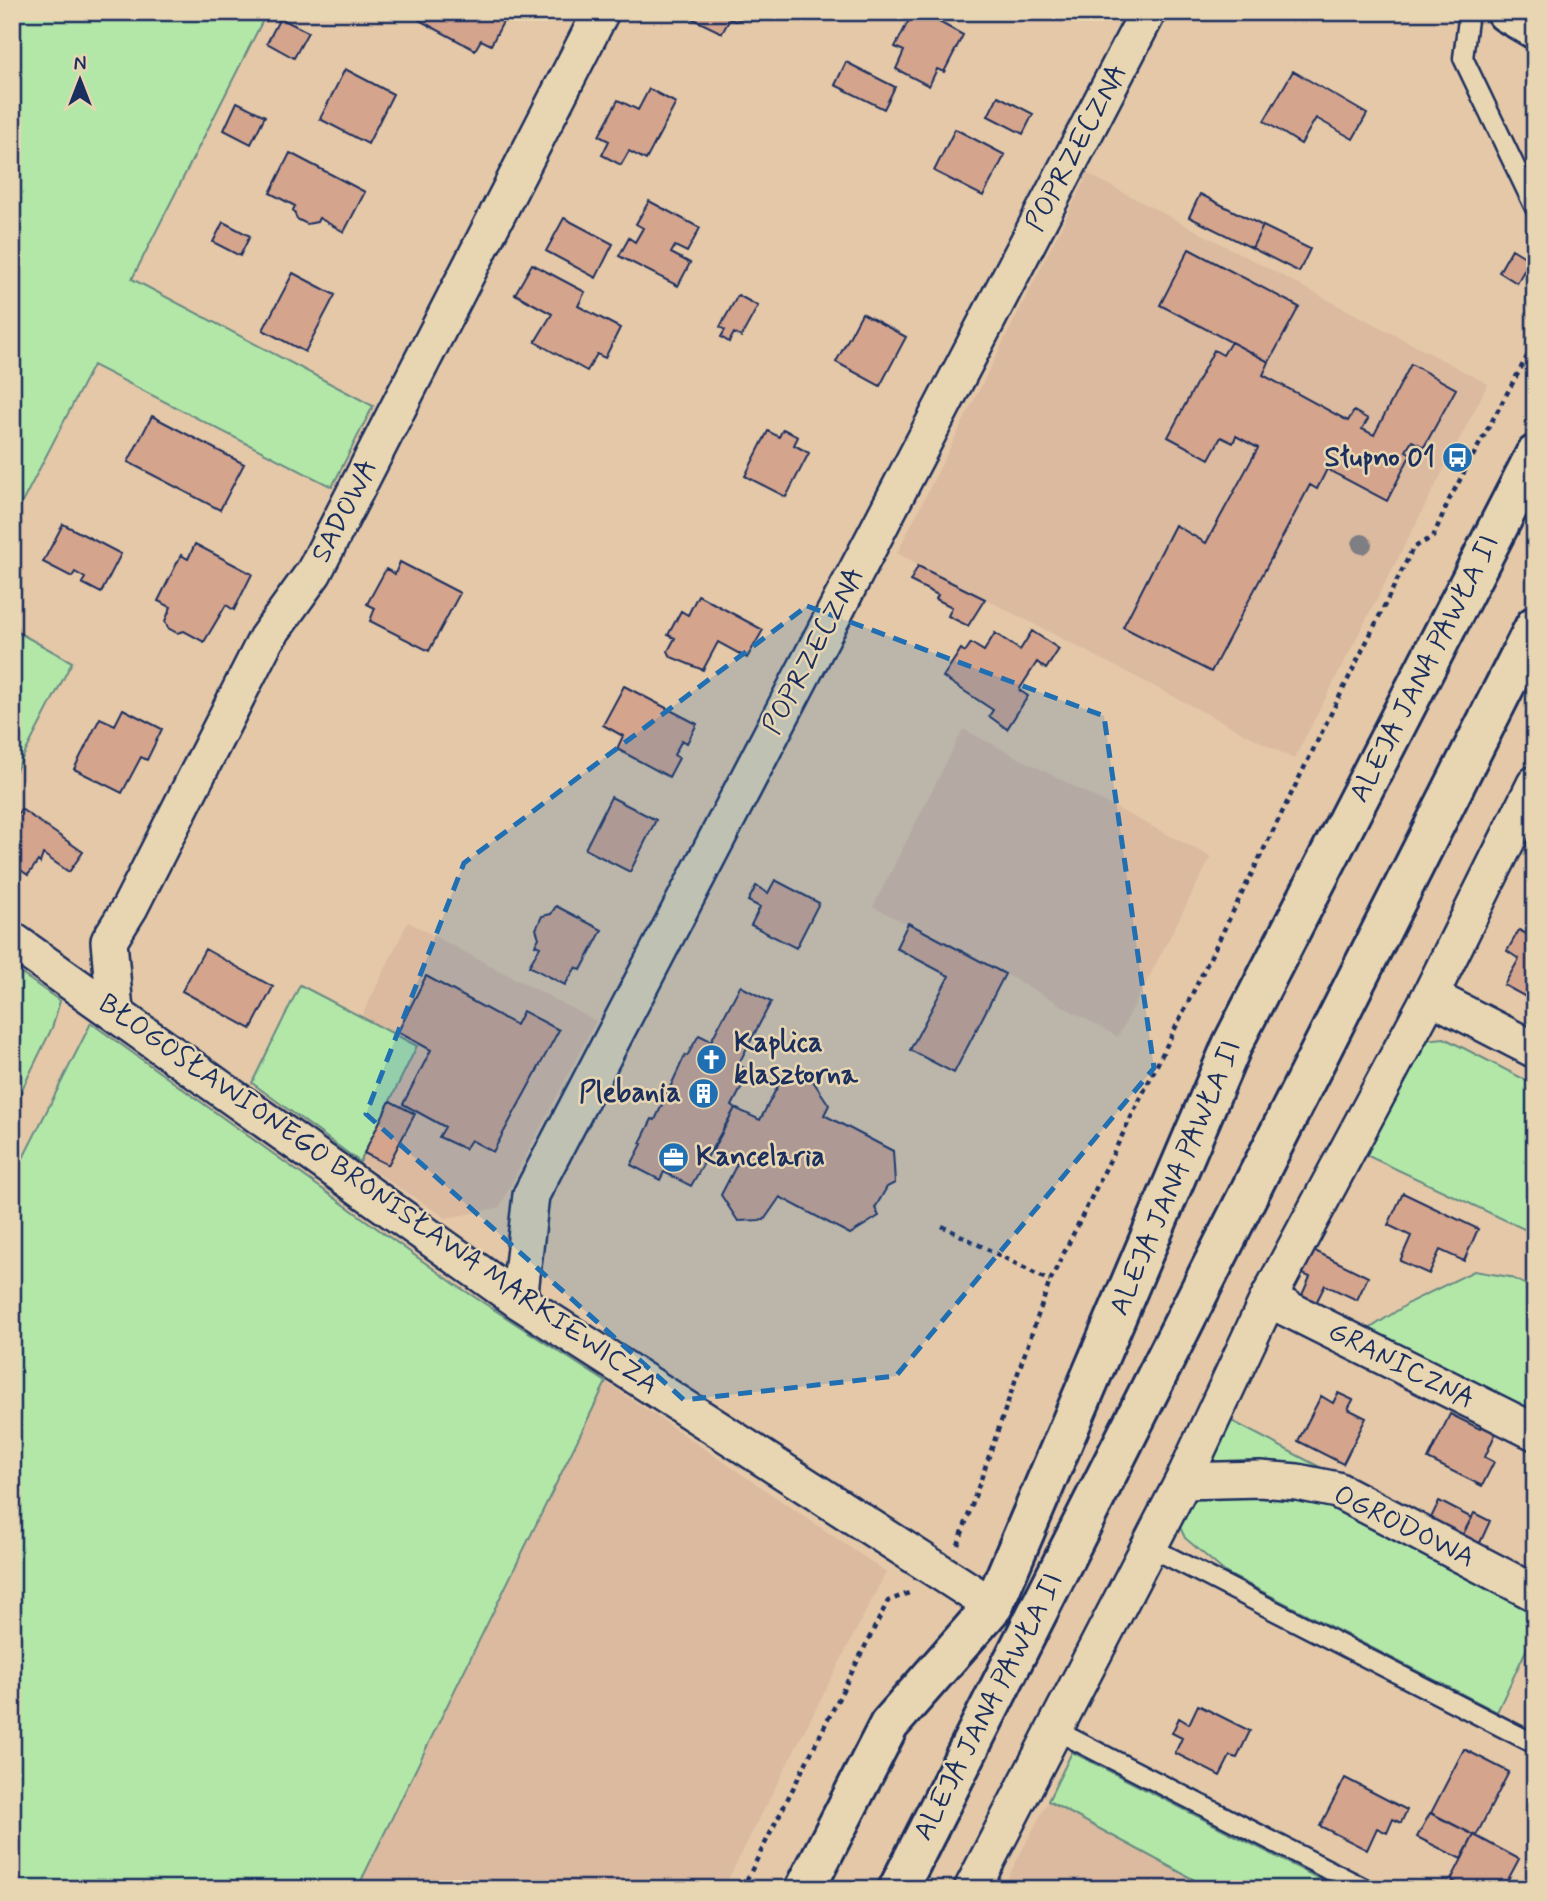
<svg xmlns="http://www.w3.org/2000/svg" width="1547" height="1901" viewBox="0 0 1547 1901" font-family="Mynerve,sans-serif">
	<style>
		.built { fill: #dbba9f }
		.green { fill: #b3e7a8; stroke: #678b83; stroke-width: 2 }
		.building { fill: #d4a48d; stroke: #1b2f5e; stroke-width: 2 }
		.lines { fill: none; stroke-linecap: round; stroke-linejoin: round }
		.lane-casing { stroke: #1b2f5e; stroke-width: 23 }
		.street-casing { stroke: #1b2f5e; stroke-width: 40 }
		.secondary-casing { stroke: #1b2f5e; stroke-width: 44 }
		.path { stroke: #1b2f5e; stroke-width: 4.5; stroke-dasharray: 5 5; stroke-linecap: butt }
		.lane { stroke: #e8d6b3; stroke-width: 18 }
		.street { stroke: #e8d6b3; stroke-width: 35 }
		.secondary { stroke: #e8d6b3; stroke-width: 38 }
		.tree { fill: #7e7e83 }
		.marked { fill: #1f6fb2; fill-opacity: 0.2; stroke: #1f6fb2; stroke-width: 5; stroke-dasharray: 14 9; stroke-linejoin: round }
		.labels { text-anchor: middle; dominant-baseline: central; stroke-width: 5; stroke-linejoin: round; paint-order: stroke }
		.street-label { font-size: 28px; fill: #1b2f5e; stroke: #e8d6b3 }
		.poi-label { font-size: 28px; font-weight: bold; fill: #1b2f5e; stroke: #e8d6b3; text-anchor: end }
	</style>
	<rect width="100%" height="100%" fill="#e4c8a8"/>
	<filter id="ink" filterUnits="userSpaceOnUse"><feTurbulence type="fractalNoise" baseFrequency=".0143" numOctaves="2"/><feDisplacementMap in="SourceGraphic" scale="14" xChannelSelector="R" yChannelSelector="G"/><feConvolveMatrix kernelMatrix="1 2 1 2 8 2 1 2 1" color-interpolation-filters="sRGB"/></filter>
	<g filter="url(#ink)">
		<!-- built -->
		<path class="built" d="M1088,174L1488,384L1294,759L897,553Z
			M963,729L1211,857L1118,1037L1005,974L873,907Z
			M408,922L596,1021L499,1208L446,1218L360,1162L416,1047L361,1018Z
			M606,1382L886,1572L723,1889H357Z
			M1048,1801L1211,1889H1002Z"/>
		<!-- green -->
		<path class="green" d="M12,12H267L132,279L373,406L332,487L93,365L12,522Z
			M12,629L72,662L12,778Z
			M12,967L60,1001L52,1028L12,1110Z
			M300,985L417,1046L360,1162L252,1083Z
			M91,1023L456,1285L606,1382L357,1889H12V1180Z
			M1444,1038L1535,1085V1234L1364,1154L1425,1040Z
			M1474,1271L1510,1277L1535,1289V1420L1363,1333L1412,1301Z
			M1228,1419L1333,1474L1223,1467L1211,1462Z
			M1193,1494L1337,1498L1535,1603V1631L1497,1712L1226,1573L1185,1538L1179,1525Z
			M1072,1752L1339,1889H1211L1048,1801Z"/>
		<!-- building -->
		<path class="building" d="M423,12H485L503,22L491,45L481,40L475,50L419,20Z
			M689,12H750L747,18L735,21L730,19L722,33L687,16Z
			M913,12H921L963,35L944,72L937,69L929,86L896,69L904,51L895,47Z
			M280,18L308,32L294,58L267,43Z
			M846,62L895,87L884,109L835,85Z
			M345,69L393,94L368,144L320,119Z
			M1293,71L1367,114L1353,139L1316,118L1301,144L1264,121Z
			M649,89L676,103L646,160L629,151L621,165L602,155L609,141L599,136L618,100L638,110Z
			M998,96L1033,114L1023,134L988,116Z
			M237,102L265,116L251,144L224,130Z
			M955,129L1005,155L983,196L934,171Z
			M290,153L365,192L344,232L319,218L317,222L307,224L297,219L293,210L295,206L270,193Z
			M1200,194L1263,226L1252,248L1189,217Z
			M649,201L700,228L687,252L675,246L671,253L690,263L678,286L619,256L629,238L635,242L643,228L636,224Z
			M564,218L613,244L596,278L546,251Z
			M223,222L250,236L240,256L213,242Z
			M1263,226L1310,249L1299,272L1252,248Z
			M1189,249L1299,307L1269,362L1160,305Z
			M1512,249L1530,260L1517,283L1499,272Z
			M532,264L585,292L578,306L620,328L605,358L597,354L587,371L535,342L552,314L515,294Z
			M293,273L335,295L305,352L263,330Z
			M738,295L758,306L741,337L734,333L729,342L721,337L725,330L720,327Z
			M862,313L906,337L880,386L836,362Z
			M1231,342L1269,362L1263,375L1348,421L1354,411L1368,419L1362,429L1374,435L1411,364L1456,389L1424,447L1412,441L1406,451L1411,454L1387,501L1327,469L1317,489L1310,485L1211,672L1123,627L1175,525L1206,543L1258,448L1236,436L1233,443L1221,437L1209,459L1168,437L1214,350L1223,355Z
			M152,416L244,464L220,510L128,462Z
			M783,429L798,437L794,445L809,453L786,497L745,476L768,431L779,437Z
			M63,524L121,554L101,593L82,583L85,578L75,572L72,577L43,562Z
			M195,544L252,574L234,610L226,605L204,642L184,631L177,633L168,628L165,621L171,607L158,601L181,555L188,559Z
			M400,562L460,593L429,651L370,621L375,608L367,604L386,569L395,574Z
			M918,566L985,599L968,626L948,616L952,607L936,599L938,595L910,581Z
			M698,595L763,630L747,658L718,642L703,670L671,657L668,651L675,638L668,635L681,611L688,615Z
			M1032,631L1059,649L1046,669L1037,662L1019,690L1028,696L1007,729L989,716L993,710L943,677L961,649L965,652L971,643L984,651L995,633L1020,650Z
			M624,686L697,724L687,743L682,740L674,755L679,758L669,777L617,749L623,736L603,725Z
			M123,709L162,729L147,760L141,757L122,793L74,769L100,718L115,725Z
			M611,797L656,820L630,872L585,849Z
			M21,809L83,852L69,872L43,854L40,863L38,861L28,875L12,864V822Z
			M775,880L819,903L796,948L751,925L760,907L748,901L756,886L768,893Z
			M556,906L602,930L581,970L576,967L565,985L529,966L540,947L535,945L539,938L536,929L542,916L551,914Z
			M908,923L1005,974L954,1073L910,1050L949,976L896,948Z
			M1519,930L1532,937L1535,934V1002L1504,985L1519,959L1507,951Z
			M205,949L273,987L251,1029L182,991Z
			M426,976L516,1025L523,1011L559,1030L493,1152L471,1140L465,1149L439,1137L445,1127L403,1104L431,1050L398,1032Z
			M740,986L771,1002L738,1065L750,1071L732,1106L735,1108L691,1186L664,1172L660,1180L631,1165L642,1144L640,1143L652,1119L655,1120L685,1055L687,1056L699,1035L711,1041Z
			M811,1078L829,1105L824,1115L893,1151L895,1183L887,1187L875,1208L879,1216L850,1234L780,1197L764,1220L738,1221L721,1195L737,1164L712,1152L735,1108L760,1120L781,1080Z
			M390,1101L415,1114L388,1165L364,1153Z
			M1403,1193L1478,1229L1464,1261L1440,1250L1429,1274L1400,1261L1411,1236L1388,1225Z
			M1309,1248L1368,1277L1357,1300L1325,1285L1315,1305L1301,1297L1310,1277L1298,1272Z
			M1338,1393L1353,1400L1348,1409L1366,1418L1343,1464L1298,1441L1321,1396L1333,1403Z
			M1450,1414L1480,1429L1484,1420L1498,1428L1485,1457L1494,1462L1482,1486L1428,1459Z
			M1439,1501L1472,1518L1462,1536L1430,1520Z
			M1474,1513L1490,1521L1479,1545L1462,1536Z
			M1198,1705L1250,1731L1237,1758L1230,1756L1220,1776L1175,1753L1182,1738L1172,1733L1179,1718L1189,1724Z
			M1464,1749L1509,1772L1476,1836L1431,1813Z
			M1345,1778L1407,1810L1401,1823L1393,1819L1387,1833L1377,1828L1367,1850L1320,1826Z
			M1430,1813L1474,1835L1461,1859L1417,1837Z
			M1474,1835L1519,1859L1503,1889H1467L1451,1880Z"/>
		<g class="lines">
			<defs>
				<path id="lane" d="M1469,12L1463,58L1535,208
					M1148,1546L1535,1744
					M1055,1730L1366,1889"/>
				<path id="street" d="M12,940L519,1301L993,1606
					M1430,996L1535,1050
					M115,1011L109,941L130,907L266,639L314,572L601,12
					M1268,1299L1535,1432
					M519,1301L531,1195L1148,12
					M1183,1481L1260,1479L1297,1482L1337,1490L1535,1593
					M972,1889L1183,1481L1268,1299L1430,996L1535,784"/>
				<path id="secondary" d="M1506,12L1535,29
					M805,1889L889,1725L993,1606L1233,1043L1535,455
					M898,1889L1535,626"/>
			</defs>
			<!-- lane casing -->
			<use href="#lane" class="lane-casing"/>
			<!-- street casing -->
			<use href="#street" class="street-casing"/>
			<!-- secondary casing -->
			<use href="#secondary" class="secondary-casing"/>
			<!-- path -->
			<path class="path" d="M942,1226L1050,1281
				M958,1545L1050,1281L1413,548L1433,537L1449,500L1535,342
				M742,1889L888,1601L909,1593"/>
			<!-- lane -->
			<use href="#lane" class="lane"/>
			<!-- street -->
			<use href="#street" class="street"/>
			<!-- secondary -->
			<use href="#secondary" class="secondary"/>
		</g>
		<!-- trees -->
		<circle class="tree" cx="1362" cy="544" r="10"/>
	</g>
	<!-- marked area -->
	<path class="marked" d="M807,606L1104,716L1154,1068L896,1376L684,1400L366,1114L464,863Z"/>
	<!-- icons -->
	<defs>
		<symbol id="bus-disc" viewBox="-11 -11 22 22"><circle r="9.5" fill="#1f6fb2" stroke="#e8d6b3"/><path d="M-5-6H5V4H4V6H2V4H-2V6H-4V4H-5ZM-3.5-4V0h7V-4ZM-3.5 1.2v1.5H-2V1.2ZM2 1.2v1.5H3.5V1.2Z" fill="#fff"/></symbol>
		<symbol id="church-disc" viewBox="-11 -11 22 22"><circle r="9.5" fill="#1f6fb2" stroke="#e8d6b3"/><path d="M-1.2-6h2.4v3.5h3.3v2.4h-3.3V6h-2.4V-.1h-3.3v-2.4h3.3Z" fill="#fff"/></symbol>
		<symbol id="building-disc" viewBox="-11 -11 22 22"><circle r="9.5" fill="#1f6fb2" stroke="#e8d6b3"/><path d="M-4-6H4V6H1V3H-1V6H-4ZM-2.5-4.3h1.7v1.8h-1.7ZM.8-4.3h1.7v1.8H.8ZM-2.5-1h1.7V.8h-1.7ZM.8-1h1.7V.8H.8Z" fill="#fff"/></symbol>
		<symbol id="office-disc" viewBox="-11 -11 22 22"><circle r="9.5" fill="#1f6fb2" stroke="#e8d6b3"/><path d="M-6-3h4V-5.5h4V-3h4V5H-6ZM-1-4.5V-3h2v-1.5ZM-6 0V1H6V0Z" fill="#fff"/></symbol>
	</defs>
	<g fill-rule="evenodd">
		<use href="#bus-disc" x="1440" y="440" width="35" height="35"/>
		<use href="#church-disc" x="694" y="1042" width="35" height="35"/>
		<use href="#building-disc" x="686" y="1076" width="35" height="35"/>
		<use href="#office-disc" x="656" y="1140" width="35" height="35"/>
	</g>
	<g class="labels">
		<!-- street labels -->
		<g class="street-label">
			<text transform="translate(1077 148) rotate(-62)">POPRZECZNA</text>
			<text transform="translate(345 511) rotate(-63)">SADOWA</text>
			<text transform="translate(814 651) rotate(-62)">POPRZECZNA</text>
			<text transform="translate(1425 669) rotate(-63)">ALEJA JANA PAWŁA II</text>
			<text transform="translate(1176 1178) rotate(-67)">ALEJA JANA PAWŁA II</text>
			<text transform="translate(378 1195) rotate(35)">BŁOGOSŁAWIONEGO BRONISŁAWA MARKIEWICZA</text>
			<text transform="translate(1401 1366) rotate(27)">GRANICZNA</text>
			<text transform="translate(1404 1527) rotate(26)">OGRODOWA</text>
			<text transform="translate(989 1707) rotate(-63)">ALEJA JANA PAWŁA II</text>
		</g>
		<!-- poi labels -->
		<g class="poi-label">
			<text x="1435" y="458">Słupno 01</text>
			<text x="734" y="1043" text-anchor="start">Kaplica<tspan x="734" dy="32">klasztorna</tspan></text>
			<text x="681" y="1093">Plebania</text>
			<text x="696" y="1157" text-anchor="start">Kancelaria</text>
		</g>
	</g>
	<!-- margin -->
	<rect width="1547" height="1901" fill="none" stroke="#e8d6b3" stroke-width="42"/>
	<rect x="21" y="21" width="1505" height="1859" fill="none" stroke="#1b2f5e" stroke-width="2.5" filter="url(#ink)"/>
	<!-- north arrow -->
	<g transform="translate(80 80)" stroke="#e8d6b3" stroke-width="5" paint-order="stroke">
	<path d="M0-5L12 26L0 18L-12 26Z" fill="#1b2f5e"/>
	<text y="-10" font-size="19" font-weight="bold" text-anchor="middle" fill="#1b2f5e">N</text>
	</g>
</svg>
